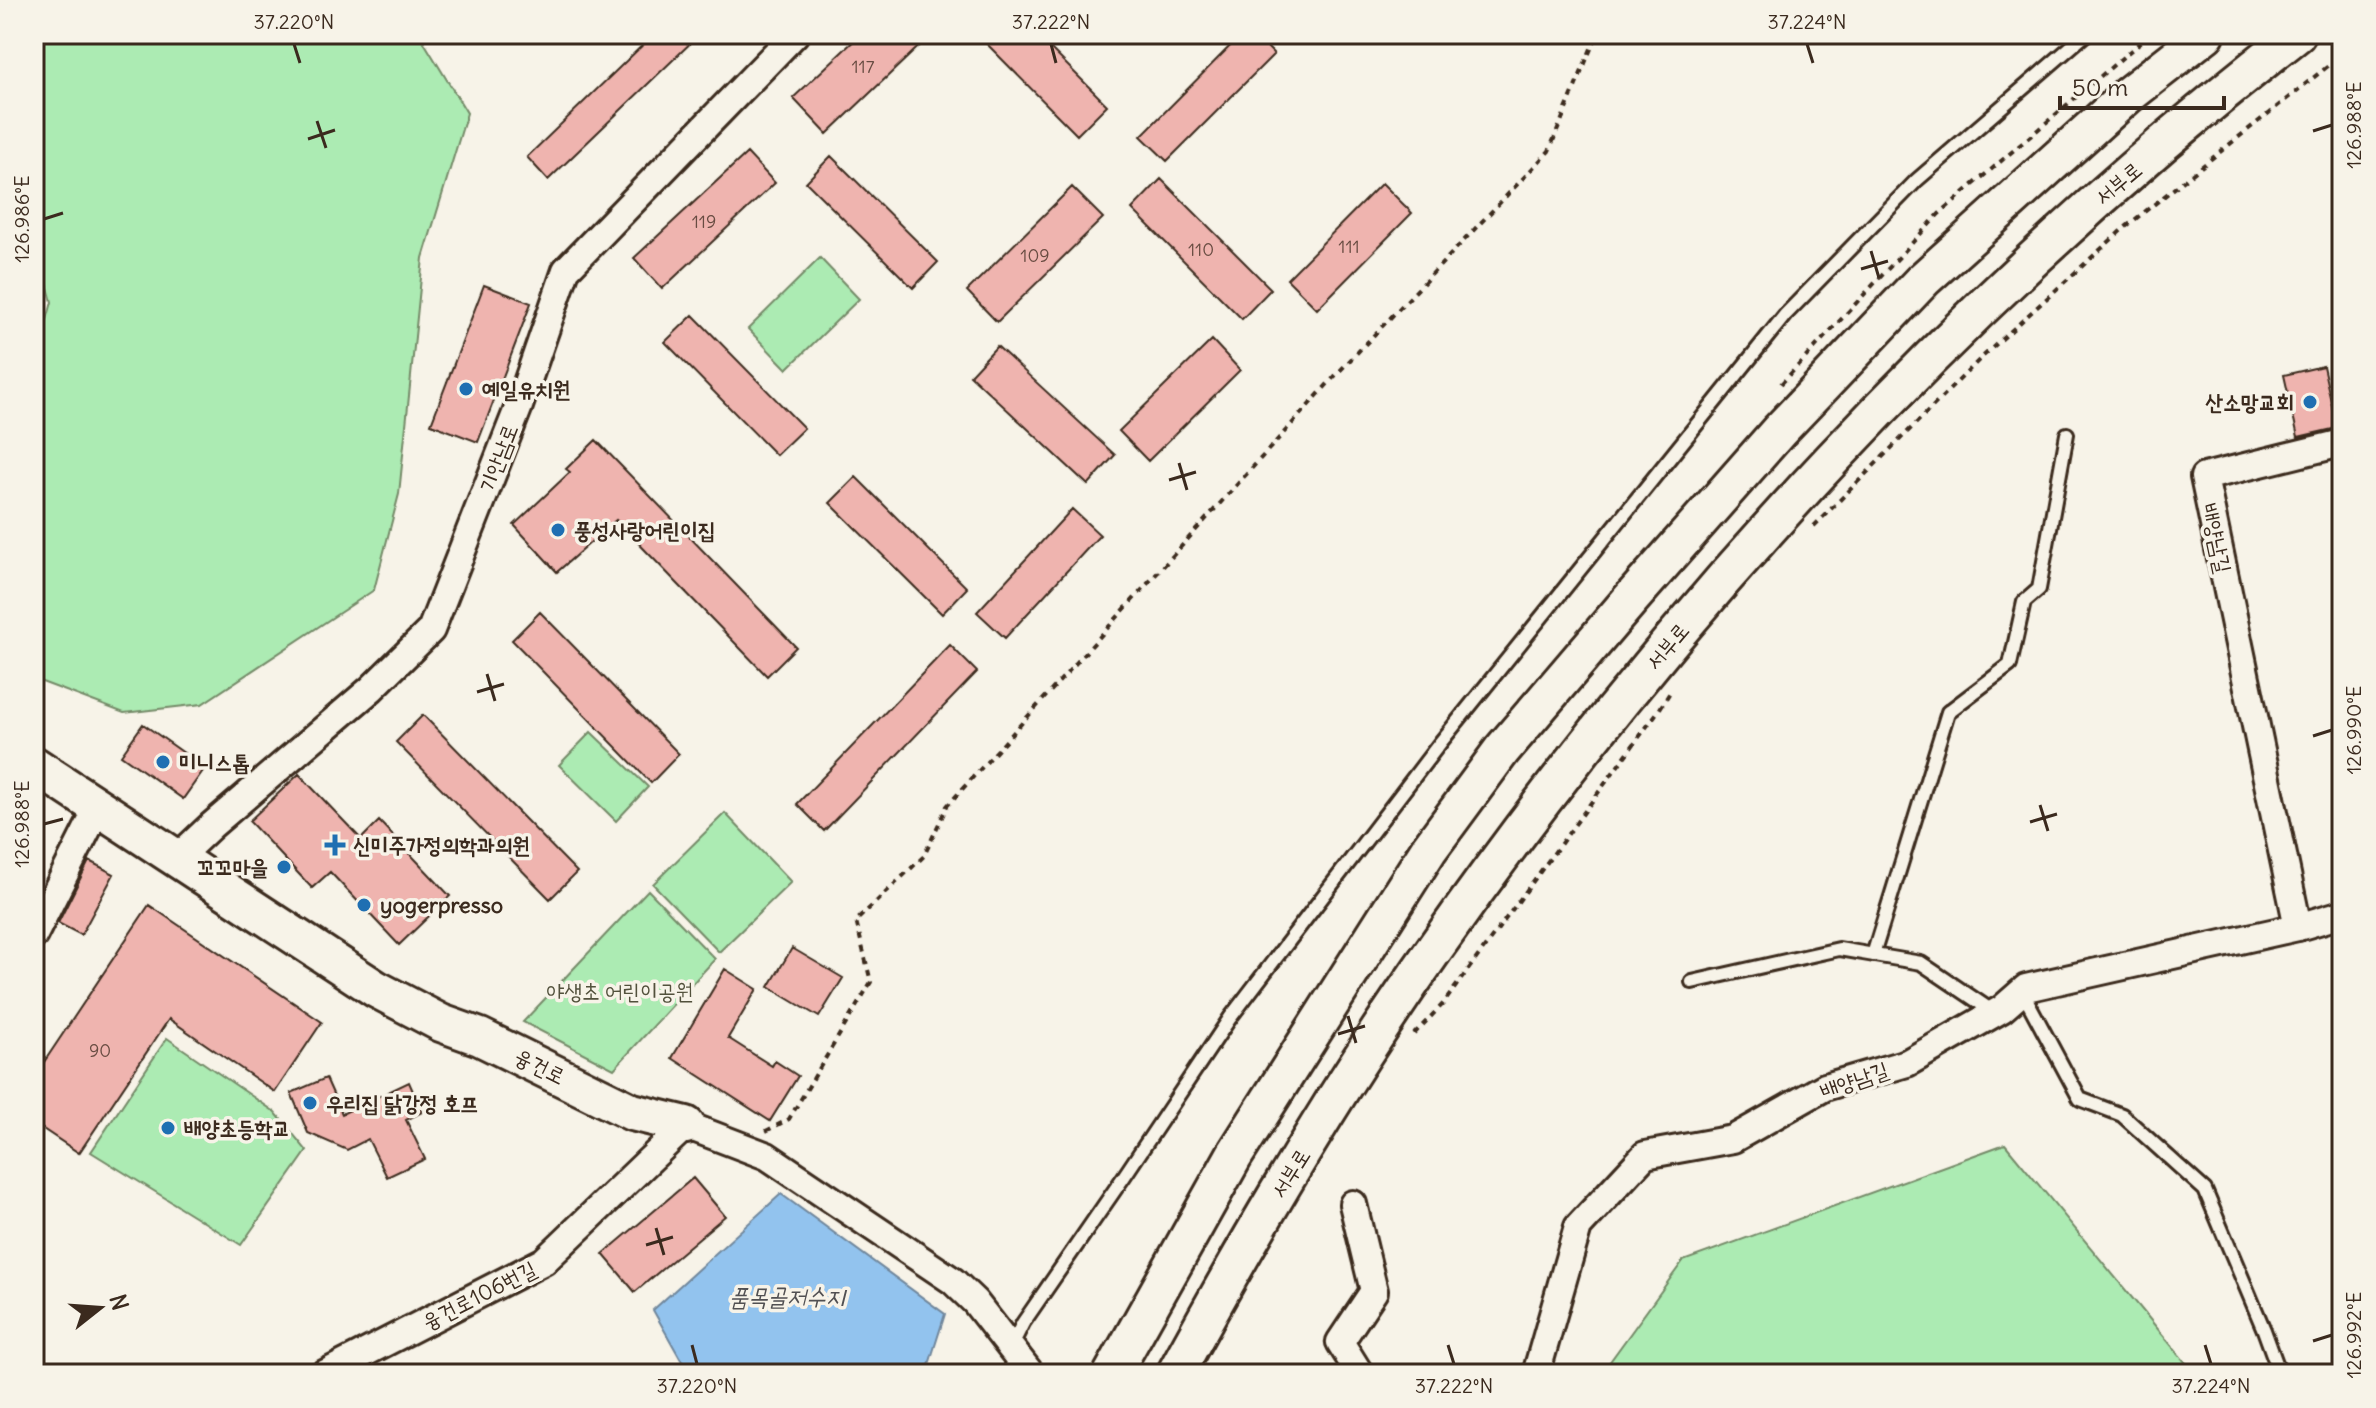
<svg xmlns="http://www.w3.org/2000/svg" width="2376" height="1408" viewBox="0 0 2376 1408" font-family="Delius,'Poor Story',sans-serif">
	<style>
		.green { fill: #acebb3; stroke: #748a68; stroke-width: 2 }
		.water { fill: #92c3ee; stroke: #6f869b; stroke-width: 2 }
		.building { fill: #efb4af; stroke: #3b2a1e; stroke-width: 2 }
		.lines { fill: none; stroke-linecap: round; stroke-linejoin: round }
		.lane-casing { stroke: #3b2a1e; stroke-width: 18 }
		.street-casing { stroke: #3b2a1e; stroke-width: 32 }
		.secondary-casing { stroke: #3b2a1e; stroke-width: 42 }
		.path { stroke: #3b2a1e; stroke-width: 4; stroke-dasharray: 6 6; stroke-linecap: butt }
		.lane { stroke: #f7f3e8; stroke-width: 12 }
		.street { stroke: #f7f3e8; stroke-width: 26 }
		.secondary { stroke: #f7f3e8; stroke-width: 36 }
		.ticks { fill: none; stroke: #3b2a1e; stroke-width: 3 }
		.poi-dot { fill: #1f6fb2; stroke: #f7f3e8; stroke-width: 3 }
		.labels { text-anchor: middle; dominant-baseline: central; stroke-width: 7; stroke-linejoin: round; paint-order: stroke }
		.number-label { font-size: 18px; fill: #684c42 }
		.street-label { font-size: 22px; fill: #3b2a1e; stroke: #f7f3e8 }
		.poi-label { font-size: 22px; font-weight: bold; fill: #3b2a1e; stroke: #f7f3e8; text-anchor: start }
		.park-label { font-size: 22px; fill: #52513c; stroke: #f7f3e8 }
		.water-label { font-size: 24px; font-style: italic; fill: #515052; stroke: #f7f3e8 }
		.neatline { fill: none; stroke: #3b2a1e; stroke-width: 3 }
		.ticks-label { font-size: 20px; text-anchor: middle; fill: #3b2a1e }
	</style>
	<rect width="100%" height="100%" fill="#f7f3e8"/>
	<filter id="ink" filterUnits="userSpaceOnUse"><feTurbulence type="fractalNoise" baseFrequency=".0125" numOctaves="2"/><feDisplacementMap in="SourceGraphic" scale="16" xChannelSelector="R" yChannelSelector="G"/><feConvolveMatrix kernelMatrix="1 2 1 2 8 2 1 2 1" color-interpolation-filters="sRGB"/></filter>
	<g filter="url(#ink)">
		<!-- green -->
		<path class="green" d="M34,34H419L467,113L423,258L399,494L374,590L202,704L124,713L34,679V366L52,302L34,236Z
			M820,258L859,299L787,369L748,329Z
			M591,732L648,787L616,821L559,765Z
			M725,813L791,882L719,952L653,884Z
			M648,890L715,959L614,1069L523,1022Z
			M167,1038L275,1112L307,1151L241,1245L91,1152Z
			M2005,1144L2195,1374H1601L1683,1261Z"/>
		<!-- water -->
		<path class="water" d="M781,1194L945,1314L927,1371L911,1374H689L653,1310Z"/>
		<!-- building -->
		<path class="building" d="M654,34H700L548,180L527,157Z
			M861,34H932L827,134L793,98Z
			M977,34H1036L1107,105L1077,135Z
			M1242,34H1254L1274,54L1167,161L1141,136Z
			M747,153L775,183L662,289L634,258Z
			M831,156L938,262L913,288L806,182Z
			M1161,179L1271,289L1242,319L1132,209Z
			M1382,183L1412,213L1317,309L1287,279Z
			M1072,187L1103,218L997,322L967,291Z
			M484,285L531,303L478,442L431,424Z
			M693,315L804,428L776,455L665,342Z
			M1212,340L1240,370L1148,461L1119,431Z
			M997,346L1115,455L1088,485L970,375Z
			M2323,366L2337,428L2298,437L2284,375Z
			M596,440L796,647L767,676L616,520L557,572L514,525L570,472L566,469Z
			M856,477L967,588L942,614L830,503Z
			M1072,509L1100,535L1005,638L977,612Z
			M540,612L679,754L651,783L512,640Z
			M950,645L977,672L824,831L797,804Z
			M423,715L577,872L550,899L396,742Z
			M143,724L205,768L183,799L121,755Z
			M299,774L361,839L379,821L450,896L399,945L330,872L312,888L249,821Z
			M89,861L114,874L81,935L58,923Z
			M149,905L322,1022L275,1092L169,1019L79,1153L34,1123V1077Z
			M792,948L843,978L819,1017L769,987Z
			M725,969L757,989L728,1038L772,1066L775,1061L798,1076L770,1121L672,1058Z
			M326,1078L342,1114L409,1082L422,1112L406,1120L425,1159L387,1177L368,1139L347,1150L308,1133L291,1093Z
			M693,1178L725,1216L635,1292L603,1254Z"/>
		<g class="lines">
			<defs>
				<path id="lane" d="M1873,955L1948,712L2010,665L2024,602L2039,589L2067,434
					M1692,982L1839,949L1921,963L1995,1013
					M2022,991L2080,1099L2122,1115L2205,1190L2264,1330L2280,1374
					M1011,1347L1023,1323L1123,1178L1230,1018L1440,743L1785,315L1917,180L2086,34"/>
				<path id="street" d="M176,859L211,826L371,689L431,630L519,406L566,270L795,34
					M2298,927L2204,477L2342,443
					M34,935L98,808
					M1353,1204L1374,1291L1340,1342L1360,1374
					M324,1374L544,1261L686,1125L767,1156L953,1281L975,1302L1031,1374
					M1536,1374L1578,1227L1645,1155L1733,1139L1825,1087L1907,1063L2002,1009L2026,988L2298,927L2342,914"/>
				<path id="secondary" d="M34,765L376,989L441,1023L480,1037L632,1112L686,1125
					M1112,1374L1234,1156L1429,849L1502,750L1630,600L1779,431L1923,280L2128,95L2206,34
					M1175,1374C1254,1229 1338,1086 1433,951C1674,607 1965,293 2297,34"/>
			</defs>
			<!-- lane casing -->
			<use href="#lane" class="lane-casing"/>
			<!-- street casing -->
			<use href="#street" class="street-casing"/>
			<!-- secondary casing -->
			<use href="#secondary" class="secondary-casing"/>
			<!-- path -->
			<path class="path" d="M1781,384L1939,214L2150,34
				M1814,526L1980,359L2123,229L2342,55
				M1414,1034L1443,1004L1659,710L1672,689
				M766,1131L789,1119L871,982L856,921L924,856L947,806L1335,376L1549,151L1597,34"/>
			<!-- lane -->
			<use href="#lane" class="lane"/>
			<!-- street -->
			<use href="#street" class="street"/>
			<!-- secondary -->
			<use href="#secondary" class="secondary"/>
		</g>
	</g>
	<!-- ticks -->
	<path class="ticks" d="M294,44L300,63M1051,44L1056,63M1807,44L1813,63M317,121L326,148M2313,131L2332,125M308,139L335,130M44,219L63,213M1871,251L1879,278M1861,269L1888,261M1179,463L1187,490M1169,480L1196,472M487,674L495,701M477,692L504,684M2313,736L2332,730M2040,805L2048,831M2030,822L2057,814M44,824L63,819M1348,1016L1356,1043M1338,1034L1365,1026M656,1228L664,1255M646,1245L673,1237M2313,1341L2332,1335M692,1345L697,1364M1448,1345L1454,1364M2205,1345L2211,1364"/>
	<!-- markers -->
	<g class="poi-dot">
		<circle cx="466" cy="389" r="8"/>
		<circle cx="2310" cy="402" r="8"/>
		<circle cx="558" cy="530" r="8"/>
		<circle cx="163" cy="762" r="8"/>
		<path d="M331 833h8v8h8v8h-8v8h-8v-8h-8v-8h8z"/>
		<circle cx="284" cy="867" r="8"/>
		<circle cx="364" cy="905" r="8"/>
		<circle cx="310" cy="1103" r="8"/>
		<circle cx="168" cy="1128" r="8"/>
	</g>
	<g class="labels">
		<!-- number labels -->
		<g class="number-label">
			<text x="863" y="66">117</text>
			<text x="704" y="221">119</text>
			<text x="1349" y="246">111</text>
			<text x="1201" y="249">110</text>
			<text x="1035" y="255">109</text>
			<text x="100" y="1050">90</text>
		</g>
		<!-- street labels -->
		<g class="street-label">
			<text transform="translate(2118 183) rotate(-40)">서부로</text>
			<text transform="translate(498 458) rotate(-69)">기안남로</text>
			<text transform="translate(2217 538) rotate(78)">배양남길</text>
			<text transform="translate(1667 646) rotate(-50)">서부로</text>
			<text transform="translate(540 1066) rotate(26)">융건로</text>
			<text transform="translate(1854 1080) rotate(-19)">배양남길</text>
			<text transform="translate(1290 1173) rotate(-58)">서부로</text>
			<text transform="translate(479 1295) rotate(-27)">융건로106번길</text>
		</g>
		<!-- poi labels -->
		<g class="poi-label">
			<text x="482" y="389">예일유치원</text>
			<text x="2294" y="402" text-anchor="end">산소망교회</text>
			<text x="574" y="530">풍성사랑어린이집</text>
			<text x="179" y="762">미니스톱</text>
			<text x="353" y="845">신미주가정의학과의원</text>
			<text x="268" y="867" text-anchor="end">꼬꼬마을</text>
			<text x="380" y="905">yogerpresso</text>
			<text x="326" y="1103">우리집 닭강정 호프</text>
			<text x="184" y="1128">배양초등학교</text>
		</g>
		<!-- park labels -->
		<g class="park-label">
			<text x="620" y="991">야생초 어린이공원</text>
		</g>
		<!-- water labels -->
		<g class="water-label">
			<text x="787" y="1296">품목골저수지</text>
		</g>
	</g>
	<!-- margin -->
	<rect width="2376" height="1408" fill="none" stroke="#f7f3e8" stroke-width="88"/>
	<!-- north arrow -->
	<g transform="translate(100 1308) rotate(73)" stroke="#f7f3e8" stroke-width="6" paint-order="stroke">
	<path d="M0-6L14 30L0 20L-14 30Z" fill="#3b2a1e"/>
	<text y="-12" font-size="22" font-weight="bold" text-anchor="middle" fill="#3b2a1e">N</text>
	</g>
	<!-- scale -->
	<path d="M2060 96v12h164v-12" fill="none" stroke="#3b2a1e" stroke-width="4"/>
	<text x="2072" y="96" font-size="24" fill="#3b2a1e" stroke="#f7f3e8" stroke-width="6" paint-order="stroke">50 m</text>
	<rect x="44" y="44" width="2288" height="1320" class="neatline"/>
	<g class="ticks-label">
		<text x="294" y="29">37.220°N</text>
		<text x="1051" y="29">37.222°N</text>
		<text x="1807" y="29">37.224°N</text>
		<text transform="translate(2354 125) rotate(-90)" y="7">126.988°E</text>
		<text transform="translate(22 219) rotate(-90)" y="7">126.986°E</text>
		<text transform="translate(2354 730) rotate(-90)" y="7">126.990°E</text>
		<text transform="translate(22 824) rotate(-90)" y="7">126.988°E</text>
		<text transform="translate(2354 1335) rotate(-90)" y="7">126.992°E</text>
		<text x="697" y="1393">37.220°N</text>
		<text x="1454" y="1393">37.222°N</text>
		<text x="2211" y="1393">37.224°N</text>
	</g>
</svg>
